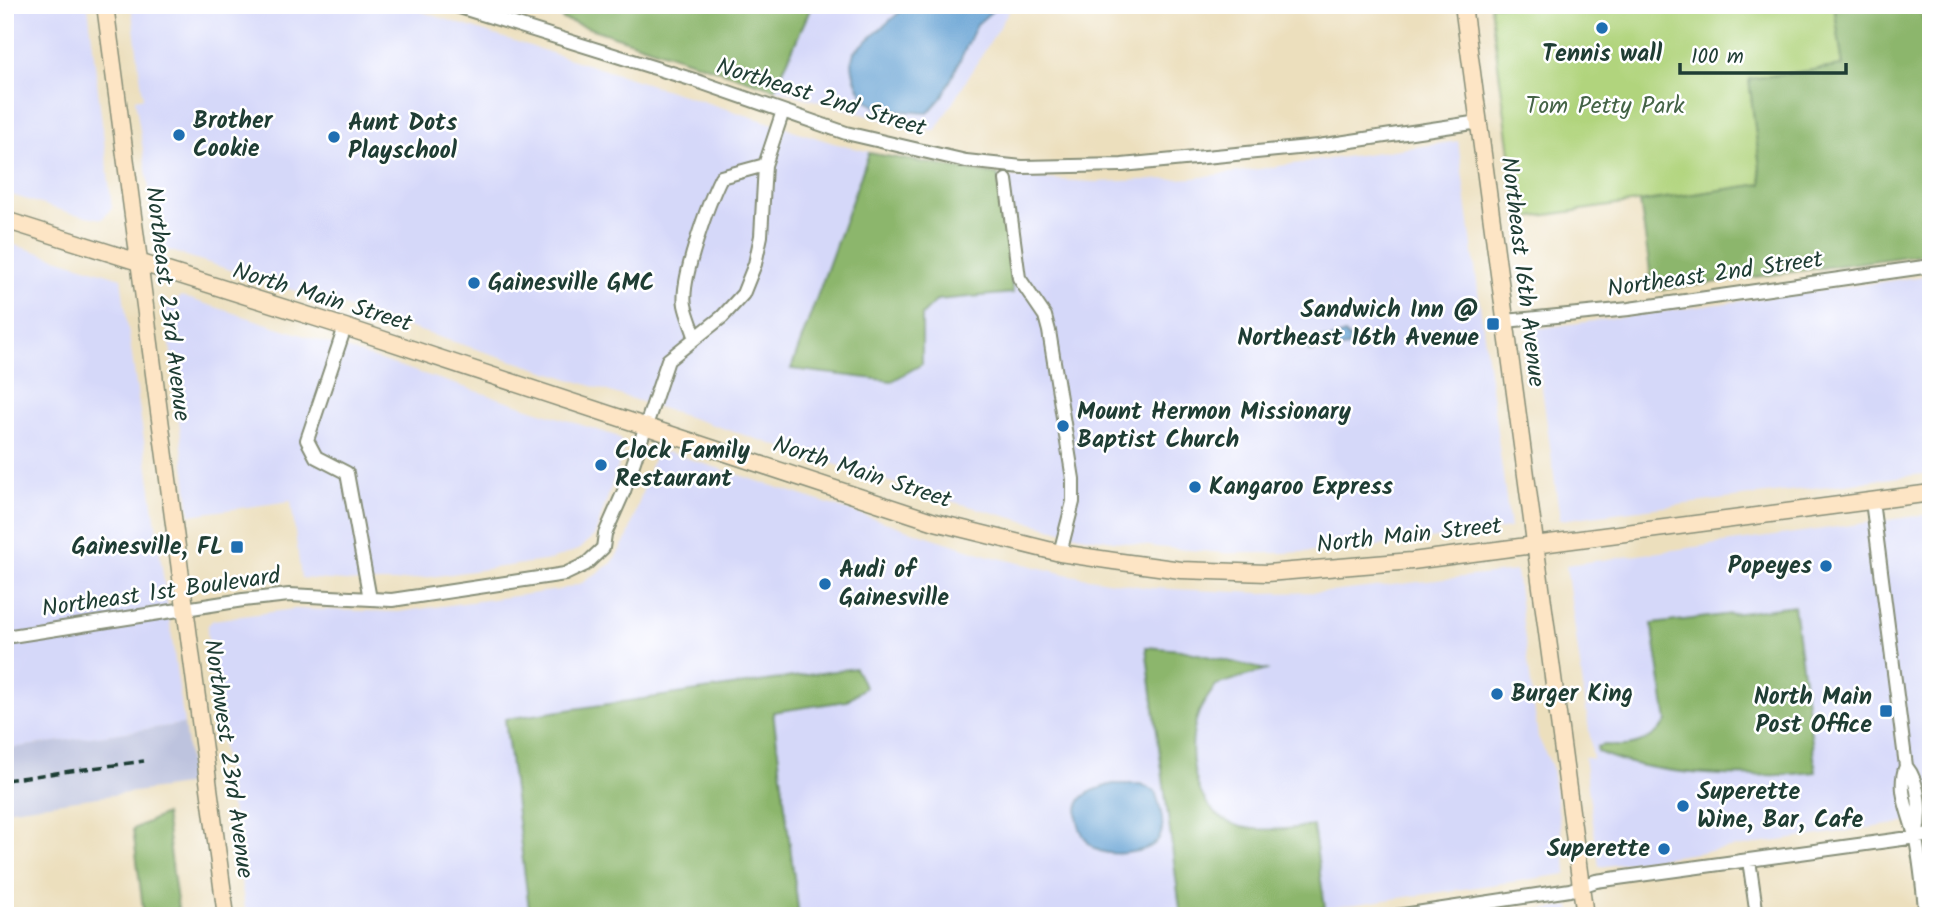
<svg xmlns="http://www.w3.org/2000/svg" width="1936" height="921" viewBox="0 0 1936 921" font-family="Kalam,sans-serif">
	<style>
		.built { fill: #d5d8f9 }
		.industrial { fill: #bdc3de }
		.green { fill: #b1d47d; stroke: #688858; stroke-width: 2 }
		.forest { fill: #8cb66c; stroke: #567a50; stroke-width: 2 }
		.water { fill: #619fd2; stroke: #406e83; stroke-width: 2 }
		.lines { fill: none; stroke-linecap: round; stroke-linejoin: round }
		.street-casing { stroke: #868e78; stroke-width: 16 }
		.secondary-casing { stroke: #868e78; stroke-width: 19 }
		.street { stroke: #fff; stroke-width: 12 }
		.secondary { stroke: #fde5c5; stroke-width: 16 }
		.rail { stroke: #1f3d34; stroke-width: 3.5; stroke-dasharray: 10 5; stroke-linecap: butt }
		.poi-dot { fill: #1f6fb2; stroke: #fff; stroke-width: 2.5 }
		.labels { text-anchor: middle; dominant-baseline: central; stroke-width: 5; stroke-linejoin: round; paint-order: stroke }
		.poi-label { font-size: 24px; font-weight: bold; fill: #1f3d34; stroke: #fff; text-anchor: start }
		.street-label { font-size: 24px; fill: #1f3d34; stroke: #fff }
		.park-label { font-size: 24px; fill: #446346; stroke: #fff }
	</style>
	<rect width="100%" height="100%" fill="#fff"/>
	<filter id="ink" filterUnits="userSpaceOnUse"><feTurbulence type="fractalNoise" baseFrequency=".0143" numOctaves="2"/><feDisplacementMap in="SourceGraphic" scale="14" xChannelSelector="R" yChannelSelector="G"/><feConvolveMatrix kernelMatrix="1 2 1 2 8 2 1 2 1" color-interpolation-filters="sRGB"/></filter>
	<filter id="wash" filterUnits="userSpaceOnUse"><feTurbulence type="fractalNoise" baseFrequency=".00686" numOctaves="4" result="noise"/><feDisplacementMap in="SourceGraphic" scale="28" xChannelSelector="R" yChannelSelector="G"/><feGaussianBlur stdDeviation="1.57" result="paint"/><feColorMatrix in="noise" values="0 0 0 0 0 0 0 0 0 0 0 0 0 0 0 0 0 1.4 0 .05"/><feComposite in="paint" operator="in"/></filter>
	<g filter="url(#wash)">
		<rect width="100%" height="100%" fill="#ecdfbd"/>
		<!-- built -->
		<path class="built" d="M5,5H88L112,208L102,219L70,213L5,193Z
			M131,5H401L833,143L917,163L1007,177L1095,182L1195,178L1458,141L1510,528L1356,549L1283,553H1226L1156,547L1080,536L943,499L165,249L157,240L135,99L143,97Z
			M517,5H563L562,19Z
			M813,5H1013L935,131L890,122L775,89Z
			M5,242L121,278L184,724L5,749Z
			M1931,275V473L1560,520L1534,329Z
			M181,296L616,436L622,442L623,452L595,535L580,549L551,560L394,582H359L301,578L291,501L190,515L166,309Z
			M668,452L986,555L1070,575L1150,588L1260,593L1331,592L1516,571L1538,737L1552,767L1567,874L1272,916H246L207,632L208,625L213,620L294,609L398,612L559,590L582,583L612,563L628,536L654,456Z
			M1931,514V819L1599,867L1584,757L1593,759L1566,565Z
			M1570,906L1572,916H1502Z"/>
		<!-- industrial -->
		<path class="industrial" d="M184,724L192,784L5,810V749Z"/>
		<!-- green -->
		<path class="green" d="M1490,5H1834L1843,66L1749,79L1762,184L1519,219Z"/>
		<!-- forest -->
		<path class="forest" d="M563,5H812L775,89L562,19Z
			M1834,5H1918L1931,41V253L1653,291L1640,202L1762,184L1749,79L1843,66Z
			M869,153L998,175L1013,293L937,300L922,315V364L892,381L791,369Z
			M1794,606L1816,772C1755,779 1654,777 1598,752L1597,747C1605,743 1610,746 1619,746C1638,747 1656,737 1667,721L1652,624Z
			M1146,647L1181,650L1266,670L1216,685C1211,693 1203,703 1199,712C1186,746 1191,798 1223,819C1247,835 1286,829 1313,826L1325,908L1272,916H1181Z
			M855,668L865,687L846,701L773,712L799,916H530L505,719Z
			M165,814L179,916H144L133,829Z"/>
		<!-- water -->
		<path class="water" d="M908,5H999L977,24L943,96L928,113C914,112 898,111 884,109C862,106 847,71 854,52Z
			M1345,334L1350,339L1348,347L1309,352L1308,344L1313,338L1330,339Z
			M1113,784H1141L1155,791C1165,820 1171,847 1132,852C1121,854 1111,855 1100,851C1082,845 1069,811 1083,797C1090,790 1104,787 1113,784Z"/>
	</g>
	<g filter="url(#ink)">
		<g class="lines">
			<defs>
				<path id="street" d="M453,5L694,80L846,133L966,161L1022,167L1122,165L1318,146L1479,122
					M1006,180L1019,278L1045,316L1049,331L1073,479V502L1060,553
					M1505,321L1629,309L1931,266
					M345,327L307,440L316,457L347,473L370,599
					M695,336C692,326 687,315 685,305C680,280 709,201 721,177L765,165
					M1872,501L1906,766C1896,791 1911,816 1916,840C1921,865 1923,891 1926,916
					M5,637L243,600L289,595L392,600L565,574L586,564L603,548L605,534L624,491L668,360L722,317L743,294L755,264L761,236L765,165L783,111
					M1906,766C1921,784 1921,816 1916,837
					M1749,860L1757,916
					M1396,916L1570,890L1596,881L1931,835"/>
				<path id="secondary" d="M105,5L226,916
					M1463,5L1585,916
					M5,220L345,327L935,522L1060,553L1114,561L1181,570L1267,573L1412,561L1931,493"/>
			</defs>
			<!-- street casing -->
			<use href="#street" class="street-casing"/>
			<!-- secondary casing -->
			<use href="#secondary" class="secondary-casing"/>
			<!-- street -->
			<use href="#street" class="street"/>
			<!-- secondary -->
			<use href="#secondary" class="secondary"/>
			<!-- rail -->
			<path class="rail" d="M5,780L144,761"/>
		</g>
	</g>
	<!-- markers -->
	<g class="poi-dot">
		<circle cx="1602" cy="28" r="7"/>
		<circle cx="179" cy="135" r="7"/>
		<circle cx="334" cy="137" r="7"/>
		<circle cx="474" cy="283" r="7"/>
		<rect x="1486" y="317" width="14" height="14" rx="3.5"/>
		<circle cx="1063" cy="426" r="7"/>
		<circle cx="601" cy="465" r="7"/>
		<circle cx="1195" cy="487" r="7"/>
		<rect x="230" y="540" width="14" height="14" rx="3.5"/>
		<circle cx="1826" cy="566" r="7"/>
		<circle cx="825" cy="584" r="7"/>
		<circle cx="1497" cy="694" r="7"/>
		<rect x="1879" y="704" width="14" height="14" rx="3.5"/>
		<circle cx="1683" cy="806" r="7"/>
		<circle cx="1664" cy="849" r="7"/>
	</g>
	<g class="labels">
		<!-- poi labels -->
		<g class="poi-label">
			<text x="1602" y="54" text-anchor="middle">Tennis wall</text>
			<text x="193" y="121">Brother<tspan x="193" dy="28">Cookie</tspan></text>
			<text x="348" y="123">Aunt Dots<tspan x="348" dy="28">Playschool</tspan></text>
			<text x="488" y="283">Gainesville GMC</text>
			<text x="1479" y="310" text-anchor="end">Sandwich Inn @<tspan x="1479" dy="28">Northeast 16th Avenue</tspan></text>
			<text x="1077" y="412">Mount Hermon Missionary<tspan x="1077" dy="28">Baptist Church</tspan></text>
			<text x="615" y="451">Clock Family<tspan x="615" dy="28">Restaurant</tspan></text>
			<text x="1209" y="487">Kangaroo Express</text>
			<text x="223" y="547" text-anchor="end">Gainesville, FL</text>
			<text x="1812" y="566" text-anchor="end">Popeyes</text>
			<text x="839" y="570">Audi of<tspan x="839" dy="28">Gainesville</tspan></text>
			<text x="1511" y="694">Burger King</text>
			<text x="1872" y="697" text-anchor="end">North Main<tspan x="1872" dy="28">Post Office</tspan></text>
			<text x="1697" y="792">Superette<tspan x="1697" dy="28">Wine, Bar, Cafe</tspan></text>
			<text x="1650" y="849" text-anchor="end">Superette</text>
		</g>
		<!-- street labels -->
		<g class="street-label">
			<text transform="translate(821 98) rotate(17)">Northeast 2nd Street</text>
			<text transform="translate(1522 272) rotate(83)">Northeast 16th Avenue</text>
			<text transform="translate(1715 275) rotate(-8)">Northeast 2nd Street</text>
			<text transform="translate(322 298) rotate(17)">North Main Street</text>
			<text transform="translate(167 304) rotate(83)">Northeast 23rd Avenue</text>
			<text transform="translate(862 473) rotate(18)">North Main Street</text>
			<text transform="translate(1409 536) rotate(-6)">North Main Street</text>
			<text transform="translate(161 593) rotate(-8)">Northeast 1st Boulevard</text>
			<text transform="translate(228 759) rotate(82)">Northwest 23rd Avenue</text>
		</g>
		<!-- park labels -->
		<g class="park-label">
			<text x="1605" y="106">Tom Petty Park</text>
		</g>
	</g>
	<!-- margin -->
	<rect width="1936" height="921" fill="none" stroke="#fff" stroke-width="28"/>
	<!-- scale -->
	<path d="M1680 63v10h166v-10" fill="none" stroke="#1f3d34" stroke-width="3.5"/>
	<text x="1691" y="63" font-size="21" fill="#1f3d34" stroke="#ffffff" stroke-width="5" paint-order="stroke">100 m</text>
</svg>
